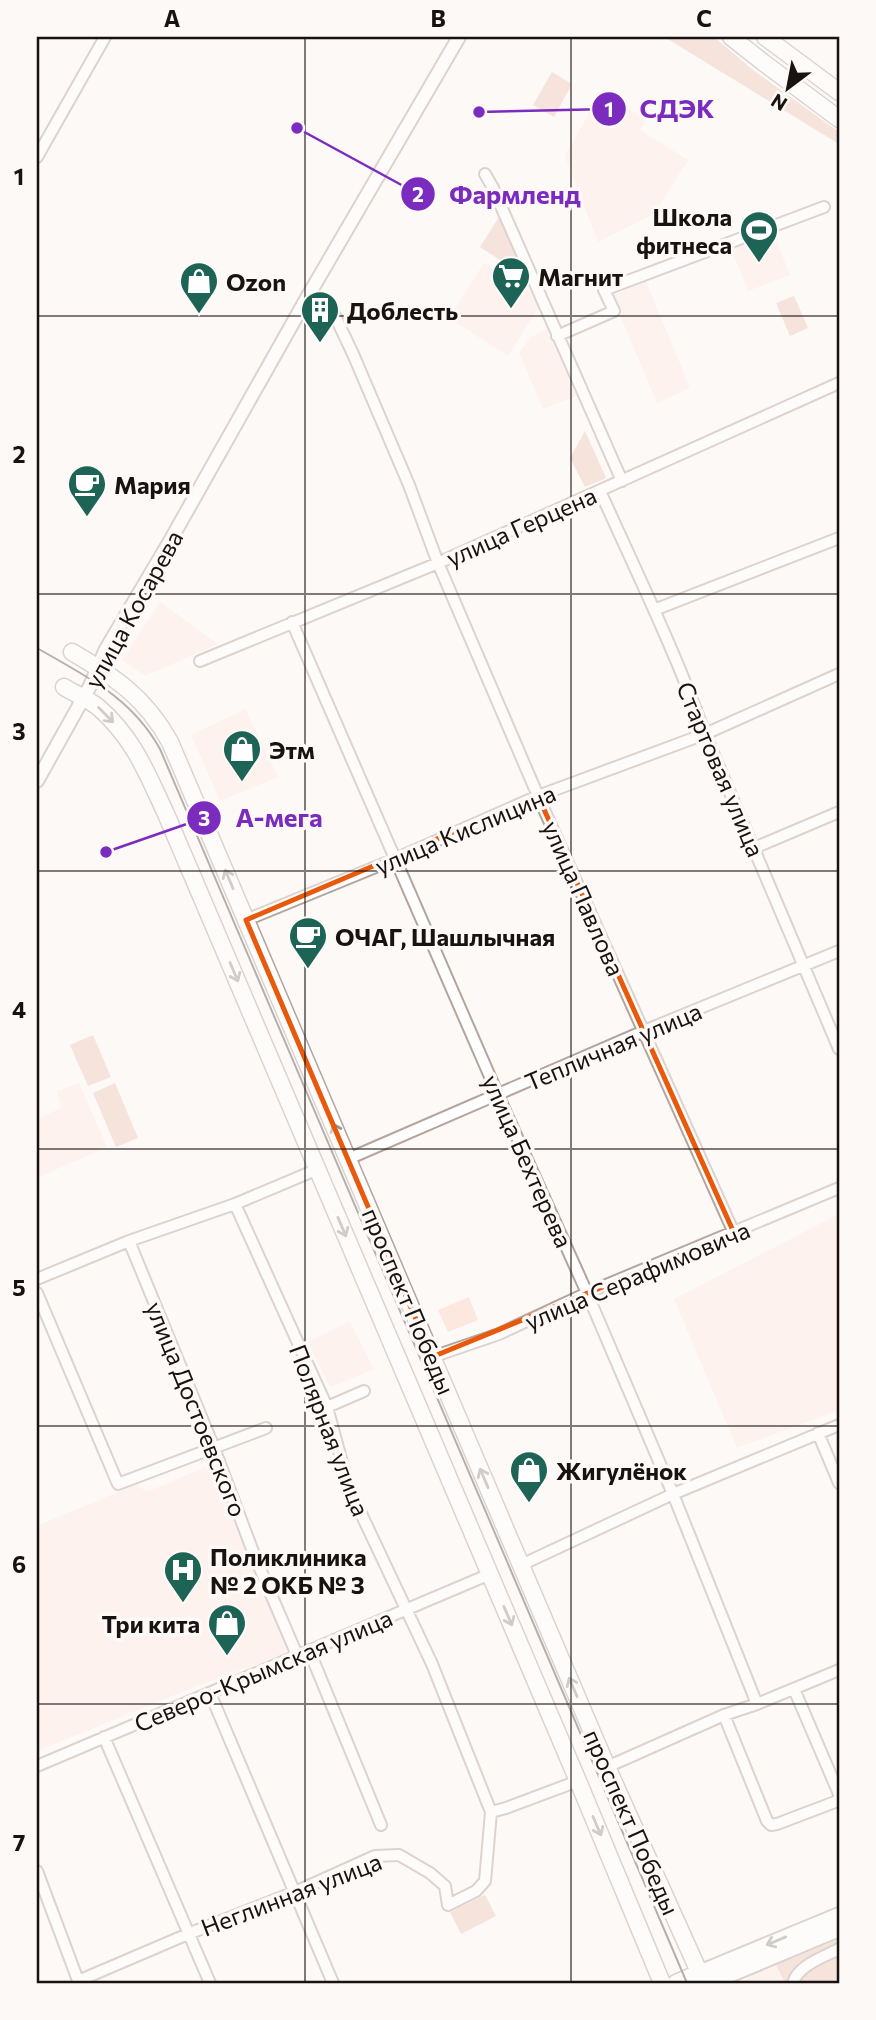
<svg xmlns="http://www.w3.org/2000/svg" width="876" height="2020" viewBox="0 0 876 2020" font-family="Commissioner,sans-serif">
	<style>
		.built { fill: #fde8e0 }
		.green { fill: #eac7ba }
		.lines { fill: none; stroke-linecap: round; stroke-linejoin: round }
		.minor-casing { stroke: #b4a49d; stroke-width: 14 }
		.tertiary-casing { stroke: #b4a49d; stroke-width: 16 }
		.secondary-casing { stroke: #b4a49d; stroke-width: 18 }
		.primary-casing { stroke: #b4a49d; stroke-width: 19 }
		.minor { stroke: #fff; stroke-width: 10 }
		.tertiary { stroke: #fff; stroke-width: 12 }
		.secondary { stroke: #fff; stroke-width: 14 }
		.primary { stroke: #fff; stroke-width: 16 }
		.tram { stroke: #5d5755; stroke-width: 2 }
		.oneway { stroke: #979493 }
		.marked { fill: none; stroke: #e8590c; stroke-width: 5; stroke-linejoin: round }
		.grid { fill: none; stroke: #181210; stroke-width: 2; stroke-opacity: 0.55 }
		.labels { text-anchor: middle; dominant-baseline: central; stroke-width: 7; stroke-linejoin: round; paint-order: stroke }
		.poi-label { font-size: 24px; font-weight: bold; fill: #181210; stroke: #fdf9f7; text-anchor: start }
		.street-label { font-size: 24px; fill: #181210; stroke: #fdf9f7 }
		.leader { fill: none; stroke: #7b2cbf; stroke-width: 2.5 }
		.callout-dot { fill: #7b2cbf; stroke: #fdf9f7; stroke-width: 2.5 }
		.mark-label { font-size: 21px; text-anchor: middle; font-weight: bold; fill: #fff }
		.callout-label { font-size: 26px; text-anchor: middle; font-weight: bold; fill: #7b2cbf; stroke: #fdf9f7; stroke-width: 7; stroke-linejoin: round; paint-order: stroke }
		.neatline { fill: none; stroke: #181210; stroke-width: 2.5 }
		.grid-label { font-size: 23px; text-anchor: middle; font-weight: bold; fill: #181210 }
	</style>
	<rect width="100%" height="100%" fill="#fdf9f7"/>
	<!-- built -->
	<path class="built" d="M601,92L646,119L640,130L688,160L654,214L598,242L565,156Z
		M773,232L790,275L748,291L731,248Z
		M484,263L534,294L540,305L508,356L449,318Z
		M646,281L690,388L657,403L612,296Z
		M547,329L576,396L543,409L519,353L531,337Z
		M160,602L218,644L145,676L122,660Z
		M245,709L278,777L220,801L191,735Z
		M79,1083L107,1147L37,1178V1119L61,1108L57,1091Z
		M839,1214V1410L737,1448L674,1299Z
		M469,1297L478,1320L448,1332L438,1310Z
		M350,1321L374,1369L330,1387L308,1342Z
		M212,1464L291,1652L197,1686L37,1751V1526L137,1484L145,1491L154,1489Z
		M776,1965L785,1983H745L749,1976Z"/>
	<!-- green -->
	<path class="green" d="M667,37H714L753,70L839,132V144L666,38Z
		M552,72L572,84L554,117L533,105Z
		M499,217L520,260L514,269L480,247Z
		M794,296L808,328L790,336L776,303Z
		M585,431L606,478L585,487L570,458Z
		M93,1035L111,1077L88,1086L70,1045Z
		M115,1083L138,1138L116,1147L93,1093Z
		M485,1895L496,1916L461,1934L450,1912Z
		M839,1939V1983H785L776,1965Z"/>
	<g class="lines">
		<defs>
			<path id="minor" d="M37,157L105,37
				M485,174L493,188L622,481
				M308,296L335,316L353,354L409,485L438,563L538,796L734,1233
				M557,336L614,311L604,290L824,207
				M600,491C636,571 675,651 705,734L839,1049
				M654,610L839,538
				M292,622L498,1095L587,1293L673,1494L757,1704
				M200,661L438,563L839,383
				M754,848L839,812
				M246,920L395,859L538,796L705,734L839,674
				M348,1159L644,1031L839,951
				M235,1204L327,1407L349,1488L432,1664L491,1812
				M129,1241L214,1448L255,1557L297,1655
				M37,1279L129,1241L235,1204L318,1169
				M37,1293L118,1484L266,1428
				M432,1357L499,1334L587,1293L839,1188
				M327,1407L364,1391
				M818,1433L839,1483
				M521,1565L673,1494L839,1425
				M309,1650L381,1825
				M210,1693L333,1983
				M724,1715L767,1821L771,1825L777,1824L835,1802L839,1799V1794L794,1689
				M104,1737L210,1983
				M37,1766L490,1574
				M607,1767L724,1715L757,1704L839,1670
				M37,1871L79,1983
				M78,1981L188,1934L295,1892L375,1856L399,1855L430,1873L445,1886L448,1905L476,1891L485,1881L491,1812L506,1808L578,1781
				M793,1983C798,1965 824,1957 839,1949"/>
			<path id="tertiary" d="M37,781L90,686L106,649L170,541L308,296L459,37"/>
			<path id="secondary" d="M699,1973L839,1915
				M710,1983L839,1929"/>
			<path id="primary" d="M731,37L764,63L839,119
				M765,37L839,92
				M72,652C116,678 145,697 170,742L607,1767L704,1983
				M64,687C75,694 88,699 98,707C133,737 147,773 166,814L578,1781L662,1983
				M676,1983L699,1973"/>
		</defs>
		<!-- minor casing -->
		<use href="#minor" class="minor-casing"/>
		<!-- tertiary casing -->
		<use href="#tertiary" class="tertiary-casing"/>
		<!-- secondary casing -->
		<use href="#secondary" class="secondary-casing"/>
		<!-- primary casing -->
		<use href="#primary" class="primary-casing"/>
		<!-- minor -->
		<use href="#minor" class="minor"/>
		<!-- tertiary -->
		<use href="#tertiary" class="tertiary"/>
		<!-- secondary -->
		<use href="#secondary" class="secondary"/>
		<!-- primary -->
		<use href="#primary" class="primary"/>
		<!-- tram -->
		<path class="tram" d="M37,648C87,677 131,697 160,749L687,1983"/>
	</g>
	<!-- one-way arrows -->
	<defs><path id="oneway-shaft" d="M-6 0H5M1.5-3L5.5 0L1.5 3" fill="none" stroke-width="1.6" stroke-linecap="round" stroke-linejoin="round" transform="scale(1.75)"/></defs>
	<g class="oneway">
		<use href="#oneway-shaft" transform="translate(106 715) rotate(45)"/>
		<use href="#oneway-shaft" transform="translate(229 879) rotate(-113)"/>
		<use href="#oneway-shaft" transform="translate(234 972) rotate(67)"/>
		<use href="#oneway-shaft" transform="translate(337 1133) rotate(-113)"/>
		<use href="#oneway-shaft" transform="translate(342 1227) rotate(67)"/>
		<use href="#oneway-shaft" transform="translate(484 1478) rotate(-113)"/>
		<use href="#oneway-shaft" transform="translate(508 1616) rotate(67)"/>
		<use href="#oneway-shaft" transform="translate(573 1687) rotate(-113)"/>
		<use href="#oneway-shaft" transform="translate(597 1826) rotate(67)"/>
		<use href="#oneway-shaft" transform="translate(776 1941) rotate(157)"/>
	</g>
	<!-- marked area -->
	<path d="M0 0H876V2020H0ZM538,796L734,1233L432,1357L246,920Z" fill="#fdf9f7" fill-opacity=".55" fill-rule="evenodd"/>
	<path class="marked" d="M538,796L734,1233L432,1357L246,920Z"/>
	<!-- grid -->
	<path class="grid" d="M305,37V1983M571,37V1983M37,316H839M37,594H839M37,871H839M37,1149H839M37,1426H839M37,1704H839"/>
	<!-- icons -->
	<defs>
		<symbol id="stadium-pin" viewBox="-11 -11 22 30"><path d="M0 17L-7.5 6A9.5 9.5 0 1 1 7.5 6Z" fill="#1e6456" stroke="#fdf9f7"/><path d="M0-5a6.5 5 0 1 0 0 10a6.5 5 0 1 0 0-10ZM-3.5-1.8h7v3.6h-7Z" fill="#fff"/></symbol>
		<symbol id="supermarket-pin" viewBox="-11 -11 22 30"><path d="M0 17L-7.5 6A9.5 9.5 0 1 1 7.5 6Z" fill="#1e6456" stroke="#fdf9f7"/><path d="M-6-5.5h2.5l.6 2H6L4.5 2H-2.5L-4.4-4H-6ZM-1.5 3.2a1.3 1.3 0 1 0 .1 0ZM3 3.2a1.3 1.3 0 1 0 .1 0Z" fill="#fff"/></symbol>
		<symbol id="shop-pin" viewBox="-11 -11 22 30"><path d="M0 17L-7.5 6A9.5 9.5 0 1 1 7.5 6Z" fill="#1e6456" stroke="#fdf9f7"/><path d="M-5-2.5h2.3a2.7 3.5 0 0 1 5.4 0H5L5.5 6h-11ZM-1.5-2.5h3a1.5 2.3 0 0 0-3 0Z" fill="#fff"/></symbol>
		<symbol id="building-pin" viewBox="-11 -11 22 30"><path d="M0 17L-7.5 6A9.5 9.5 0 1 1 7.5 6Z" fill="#1e6456" stroke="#fdf9f7"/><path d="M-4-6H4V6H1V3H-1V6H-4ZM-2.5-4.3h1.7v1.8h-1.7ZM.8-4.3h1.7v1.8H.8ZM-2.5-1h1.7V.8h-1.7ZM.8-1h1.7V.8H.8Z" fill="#fff"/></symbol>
		<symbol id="cafe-pin" viewBox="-11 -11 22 30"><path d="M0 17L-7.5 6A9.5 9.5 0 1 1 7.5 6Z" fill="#1e6456" stroke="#fdf9f7"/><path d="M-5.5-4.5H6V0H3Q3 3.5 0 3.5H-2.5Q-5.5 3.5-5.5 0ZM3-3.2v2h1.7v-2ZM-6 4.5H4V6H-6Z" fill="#fff"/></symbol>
		<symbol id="hospital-pin" viewBox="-11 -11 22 30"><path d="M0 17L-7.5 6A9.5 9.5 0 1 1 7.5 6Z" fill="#1e6456" stroke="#fdf9f7"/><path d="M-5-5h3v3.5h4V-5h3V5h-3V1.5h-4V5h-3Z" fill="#fff"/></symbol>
	</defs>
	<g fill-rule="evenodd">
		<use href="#stadium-pin" x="737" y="208" width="44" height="60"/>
		<use href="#supermarket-pin" x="489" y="254" width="44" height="60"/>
		<use href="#shop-pin" x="177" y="259" width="44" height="60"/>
		<use href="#building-pin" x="298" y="288" width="44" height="60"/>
		<use href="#cafe-pin" x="65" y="462" width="44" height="60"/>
		<use href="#shop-pin" x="220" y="727" width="44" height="60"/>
		<use href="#cafe-pin" x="286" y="914" width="44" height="60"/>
		<use href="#shop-pin" x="507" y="1448" width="44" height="60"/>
		<use href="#hospital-pin" x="161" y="1548" width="44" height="60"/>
		<use href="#shop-pin" x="205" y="1601" width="44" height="60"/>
	</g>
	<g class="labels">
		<!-- poi labels -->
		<g class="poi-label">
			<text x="732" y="216" text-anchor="end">Школа<tspan x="732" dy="28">фитнеса</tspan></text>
			<text x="538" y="276">Магнит</text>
			<text x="226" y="281">Ozon</text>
			<text x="347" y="310">Доблесть</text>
			<text x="114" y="484">Мария</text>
			<text x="269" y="749">Этм</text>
			<text x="335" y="936">ОЧАГ, Шашлычная</text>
			<text x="556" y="1470">Жигулёнок</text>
			<text x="210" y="1556">Поликлиника<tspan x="210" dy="28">№ 2 ОКБ № 3</tspan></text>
			<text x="200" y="1623" text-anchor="end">Три кита</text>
		</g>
		<!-- street labels -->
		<g class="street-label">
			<text transform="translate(521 526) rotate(-24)">улица Герцена</text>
			<text transform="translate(133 609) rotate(-61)">улица Косарева</text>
			<text transform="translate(721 769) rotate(67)">Стартовая улица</text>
			<text transform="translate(465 829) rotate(-23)">улица Кислицина</text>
			<text transform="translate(584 898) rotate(66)">улица Павлова</text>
			<text transform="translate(613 1046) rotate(-23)">Тепличная улица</text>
			<text transform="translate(528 1161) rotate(66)">улица Бехтерева</text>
			<text transform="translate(637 1275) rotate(-23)">улица Серафимовича</text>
			<text transform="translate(409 1301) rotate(67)">проспект Победы</text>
			<text transform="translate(197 1409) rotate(68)">улица Достоевского</text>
			<text transform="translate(330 1430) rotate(69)">Полярная улица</text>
			<text transform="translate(263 1670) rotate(-23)">Северо-Крымская улица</text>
			<text transform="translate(632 1822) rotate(66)">проспект Победы</text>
			<text transform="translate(291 1894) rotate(-21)">Неглинная улица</text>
		</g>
	</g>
	<!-- callouts -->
	<path class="leader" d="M479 112L609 109M297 128L418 194M106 852L204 818"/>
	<g class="callout-dot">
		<circle cx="479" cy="112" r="7"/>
		<circle cx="297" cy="128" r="7"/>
		<circle cx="106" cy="852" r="7"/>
		<circle cx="609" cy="109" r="18"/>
		<circle cx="418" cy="194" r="18"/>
		<circle cx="204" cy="818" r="18"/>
	</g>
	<g class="mark-label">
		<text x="609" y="117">1</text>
		<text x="418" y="202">2</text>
		<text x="204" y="826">3</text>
	</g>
	<g class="callout-label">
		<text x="677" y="118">СДЭК</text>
		<text x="515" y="204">Фармленд</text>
		<text x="279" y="827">А-мега</text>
	</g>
	<!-- border -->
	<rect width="876" height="2020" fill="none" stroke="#fdf9f7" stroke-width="77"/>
	<!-- north arrow -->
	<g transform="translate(788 88) rotate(212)" stroke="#fdf9f7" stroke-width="5" paint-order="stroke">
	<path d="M0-5L12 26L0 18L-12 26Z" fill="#181210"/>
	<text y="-10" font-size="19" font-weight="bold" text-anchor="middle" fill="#181210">N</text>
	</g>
	<rect x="38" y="38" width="800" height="1944" class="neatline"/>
	<g class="grid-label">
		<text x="172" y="27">A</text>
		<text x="438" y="27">B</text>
		<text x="704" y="27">C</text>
		<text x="19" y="185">1</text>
		<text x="19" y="463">2</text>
		<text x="19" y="740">3</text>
		<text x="19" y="1018">4</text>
		<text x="19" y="1296">5</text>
		<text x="19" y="1573">6</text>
		<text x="19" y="1851">7</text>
	</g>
</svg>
